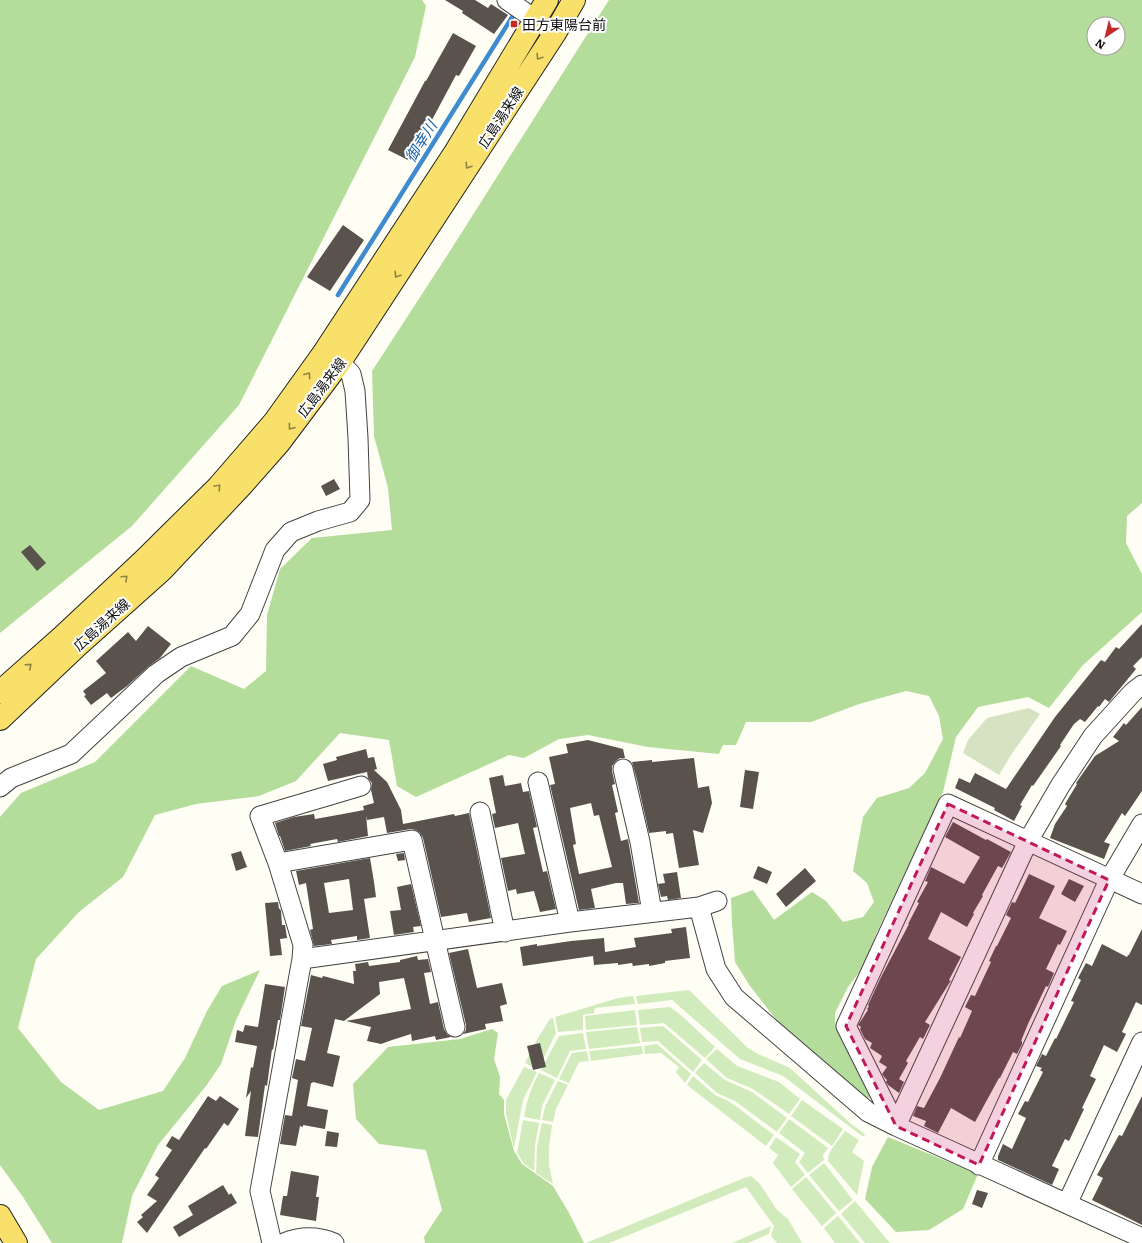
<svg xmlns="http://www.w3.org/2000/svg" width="1142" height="1243" viewBox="0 0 1142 1243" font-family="Literata,'Noto Sans JP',serif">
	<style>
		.green { fill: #d1ebbc }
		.forest { fill: #b4dc9b; fill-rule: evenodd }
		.cemetery { fill: #d6e3c3 }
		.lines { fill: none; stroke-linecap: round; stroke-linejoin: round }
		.stream { stroke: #3e8bcf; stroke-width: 4.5 }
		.building { fill: #59524d; fill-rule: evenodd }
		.minor-casing { stroke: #434343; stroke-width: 21 }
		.major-casing { stroke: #212121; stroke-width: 24 }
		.minor { stroke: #fff; stroke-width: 19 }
		.major { stroke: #f9e06a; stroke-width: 22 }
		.oneway { stroke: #908242 }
		.marked { fill: #c2185b; fill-opacity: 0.2; stroke: #c2185b; stroke-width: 3; stroke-dasharray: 8 5; stroke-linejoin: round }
		.poi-dot { fill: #c32926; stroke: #fff; stroke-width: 1.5 }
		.labels { text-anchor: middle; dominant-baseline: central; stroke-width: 4; stroke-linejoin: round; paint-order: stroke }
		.poi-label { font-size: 14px; fill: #101010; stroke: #fff; text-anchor: start }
		.street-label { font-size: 14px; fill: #101010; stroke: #fff }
		.water-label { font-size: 15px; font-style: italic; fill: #175da5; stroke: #fff }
	</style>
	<rect width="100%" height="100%" fill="#fffef4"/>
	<!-- green -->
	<path class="green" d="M689,990L748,1048L758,1054L790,1068L850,1123L866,1135L862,1136L783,1076L740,1059L672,1000L638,1004L636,996Z
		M633,996L635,1004L595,1008L594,1013L583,1015V1030L558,1032L555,1017L618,998Z
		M670,1007L682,1016L715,1047L705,1058L664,1023L640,1025L638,1010Z
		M635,1010L637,1025L586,1030L585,1016Z
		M553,1018L556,1033L538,1069L525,1063L536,1041L550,1019Z
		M663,1026L702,1060L693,1072L658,1041L642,1042L640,1028Z
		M637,1027L640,1043L589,1049L586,1032Z
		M583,1033L586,1049L570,1051L557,1078L541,1070L559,1036Z
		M657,1044L691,1074L685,1083L676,1072L679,1067L661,1053L645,1054L644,1046Z
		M642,1046L643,1054L591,1061L589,1051Z
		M717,1049L737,1066L779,1082L800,1099L789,1114L753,1089L727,1078L706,1059Z
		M587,1051L589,1061L579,1062L569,1083L559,1079L572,1053Z
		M704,1063L725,1080L752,1092L787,1118L777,1132L735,1101L717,1093L695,1073Z
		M524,1067L537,1072L523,1100L514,1148L506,1114V1100Z
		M539,1073L555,1080L542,1106L540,1120L524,1117C527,1100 531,1088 539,1073Z
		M693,1076L715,1095L726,1100L733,1104L774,1135L766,1146L687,1085Z
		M558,1081L568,1085L556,1109L553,1122L542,1120L545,1107Z
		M802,1100L843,1129L832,1146L791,1116Z
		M789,1119L828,1148L823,1155L824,1160L808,1173L799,1162L805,1153L779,1133Z
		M523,1120L539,1123L535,1145L534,1171L524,1164L517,1153Z
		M542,1123L552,1125L549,1147V1165L553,1184L536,1173L537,1147Z
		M845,1131L859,1140L852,1152L864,1161L857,1195L828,1161C827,1151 840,1139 845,1131Z
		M776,1137L800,1154L795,1162L805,1175L791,1187L773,1163L778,1155L769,1148Z
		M824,1163L853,1200L839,1211L809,1175Z
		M751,1176L760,1184L777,1210L788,1219L802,1243H777L771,1236L774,1226L746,1187L609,1243H586L744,1178Z
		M806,1177L836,1213L822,1226L792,1189Z
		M855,1201L890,1243H865L841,1214Z
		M838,1216L860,1243H835L824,1228Z
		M771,1226L769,1234L748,1243H732Z"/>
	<!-- forest -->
	<path class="forest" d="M0,0H422L426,6L415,57L239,405L132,526L0,633Z
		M609,0H1142V503L1127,516L1126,543L1142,574V612L1083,665L1049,708L1028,697L978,707L956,737L943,792L876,934L864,966L848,987L835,1013V1024L872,1097L865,1099L782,1027L750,986L735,962L732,923L731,898L753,890L774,920L812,892L826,901L843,922L863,917L874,902L867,883L853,871L863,817L877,798L909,788L925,773L943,739L939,716L929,696L906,691L859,704L811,722H746L736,745H723L719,754L648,747L588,735L559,739L524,758L509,755L416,797L397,786L389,740L340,733L296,781L259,796L196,804L155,815L123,877L79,912L36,959L18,1028L61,1082L99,1110L163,1091L185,1058L207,1011L222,986L260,970L236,1020L221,1064L206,1086L158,1145L132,1196L122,1243H52L23,1197L0,1165V817L21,793L95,762L191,666L244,689L266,671L267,615L280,569L312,538L392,530L388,488L374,436L372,371L450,251ZM1094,24H1118V48H1094Z
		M492,1029L498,1033L494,1059L500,1077L499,1094L504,1100V1114L514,1151L522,1164L553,1186L569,1213L584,1243H425L424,1237L442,1210L426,1150L379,1144L356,1119L353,1084L388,1047L460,1039Z
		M888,1137L978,1174L963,1209L929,1230L896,1232L865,1199L872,1167Z"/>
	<!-- cemetery -->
	<path class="cemetery" d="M1029,708L1040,714L1011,755L999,775L963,753L968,740L987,718Z"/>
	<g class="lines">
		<!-- stream -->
		<path class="stream" d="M338,295L516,11"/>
	</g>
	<!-- building -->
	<path class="building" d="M445,0H475L488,8L491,4L508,15L494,34L462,13L463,11Z
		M453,33L476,46L459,76L456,75L410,161L388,150L425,81H426Z
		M343,225L364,240L330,291L307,277Z
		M334,479L340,489L326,496L321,486Z
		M30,545L46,563L37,571L21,552Z
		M1142,624V657L1133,666L1136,669L1109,702L1105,699L1099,707L1098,706L1085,722L1080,719L1074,724L1060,745L1061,746L1033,786L1032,785L1020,805L1022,806L1014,821L994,810L995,808L955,788L959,778L970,783L975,773L1006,789L1055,717L1101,660L1105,662L1116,647L1119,649Z
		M148,626L171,644L160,658L149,666L127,686L111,698L107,693L91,705L84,696L86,695L83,691L106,673L96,661L128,632L136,641Z
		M1142,707V791L1125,816L1122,813L1104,842L1110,844L1104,859L1050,838L1055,824L1067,806L1065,804L1077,784L1076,783L1095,756L1119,741L1113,737L1124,723L1126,725Z
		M588,740L623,749L625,758H620L616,761L612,766V771L615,784L612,785L618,812L615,813L621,841L628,839L639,903L626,904L623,883H616L591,889L595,908L579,910L550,785L555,784L549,757L568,753L566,744ZM591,803L594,816L599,815L612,867L579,874L573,845L576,844L570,808Z
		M366,749L368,758L374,757L377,769L374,770L387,782L401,810L403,824L454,814L455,816L469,813L491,918L469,922L467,913L441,917L423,838L420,833L416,830L411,829L387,833L384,817L367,820L366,815L368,836L338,842L337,839L310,844L311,846L285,851L280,836H279L275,823L294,817L314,814L315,819L343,814L364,810L363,806L374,803L371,790L372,783L368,778L367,772L328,781L323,764L337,760L336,757Z
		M694,758L698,788L709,786L712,803L703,833L693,830L699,865L679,868L673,833L666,834V831L649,833L637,780L632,762L652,760V762Z
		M745,770L759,772L753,809L740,807Z
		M503,775L505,786L521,783L523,792L529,791L537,827L533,828L543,872L547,871L556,909L540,912L534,891L517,894L516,889L508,891L501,858L525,854L518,823L495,828L492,814L496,813L489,778Z
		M953,822L986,840L987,839L1011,852L1002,868L998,866L982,895L983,896L973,913L974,914L967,927L941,912L928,939L961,957L949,980L951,981L950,982L925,1022L930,1025L923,1039L920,1037L906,1061L908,1063L899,1079L904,1082L899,1093L888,1085L886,1082L887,1080L885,1078L882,1074L887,1067L879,1062L882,1056L870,1048L872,1043L865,1039L860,1029L861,1027L858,1025L868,1010L867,1009L869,1006L868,1005L881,977L909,924H908L919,903L917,902L928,882L925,881L931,867L964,884L980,857L945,837Z
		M241,851L247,867L236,871L231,854Z
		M404,853L405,860L398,861L396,854Z
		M370,858L374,882L376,897L364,899L370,938L357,940V936L331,940L332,944L314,946L310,930L313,929L306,883L299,885L296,871ZM349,879L353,910L329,913L324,883Z
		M758,866L772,872L767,884L753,878Z
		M805,868L816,881L786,907L776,894Z
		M677,872L681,898L668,900L667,896L661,897L658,884L665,883L663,874Z
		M1029,874L1055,886L1039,918L1067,931L1060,945L1058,944L1046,969L1054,973L1048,987L1046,986L1028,1024L1021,1041H1022V1044L1017,1054L1013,1052L1000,1078H999L975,1122L951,1108L938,1133L924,1126L926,1121L913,1116L917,1106L924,1108L940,1078L959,1037L960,1038L972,1011L965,1007L971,995L975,996L991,962L989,961L996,946H997L1011,918L1006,915L1012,902L1015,903Z
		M1069,879L1084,886L1075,902L1061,894Z
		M411,884L421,926L413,927L414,932L394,935L390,911L401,910L397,887Z
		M278,902L279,909H280L281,911L282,925H285L287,938L280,939L282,955L270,956L265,903Z
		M686,927L690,958L665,961V963L649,966V964L633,966L632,963L618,965V963L594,965L593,956L523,966L520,947L537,944V946L571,941L604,938L605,952L636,947L634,938L672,933L671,929Z
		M1142,929V1005L1136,1002L1122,1032L1126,1034L1117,1052L1104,1045L1090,1076L1096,1079L1082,1108L1084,1109L1069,1141L1065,1139L1052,1166L1059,1169L1052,1185L998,1160V1156L1003,1144L1012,1149L1026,1118L1018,1114L1025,1101L1028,1102L1043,1072L1040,1070L1042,1068L1036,1066L1042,1054L1046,1056L1055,1038L1056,1039L1074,1002L1071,1001L1081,980L1078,978L1086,963L1092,966L1102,944L1127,957L1128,955H1129Z
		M468,949L477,988L502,983L507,1004L500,1006L503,1021L485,1024L486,1029L463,1034L466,1030V1025L449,953Z
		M417,956L418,960L428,959L431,972L424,973L430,1004L438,1002L444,1029L447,1034L451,1037L436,1040L435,1036L412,1041L411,1034L392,1040L381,1044L367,1041L371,1027L346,1021L411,1009L404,978L379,982L380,994L344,1021L335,1019L327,1053L340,1056L333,1087L313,1082L312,1083H311L307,1106L328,1110L325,1129L303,1125V1127L300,1126L296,1146L280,1144L285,1115L292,1116L298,1080L292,1078L296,1059L305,1061L312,1028L301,1026L311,975L322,978L323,976L354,984L353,971H356L355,964L368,962L369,966L400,962V960Z
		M265,984L285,987L280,1020H278L273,1050L272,1049L267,1086L265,1085L258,1137L245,1136L251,1091L246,1098L251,1067L253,1068L257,1046L235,1042L237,1030L243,1032L245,1025L258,1027Z
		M540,1043L546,1067L533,1070L527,1046Z
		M208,1096L216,1101L220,1096L239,1109L228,1126L224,1123L206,1149L205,1148L147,1233L137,1222L143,1217L141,1215L157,1201L147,1195L159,1178L155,1175L172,1150L166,1146L172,1136L179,1140Z
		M1142,1096V1225L1092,1200L1103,1178L1097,1175L1119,1135L1122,1136Z
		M327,1131L339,1133L337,1147L325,1146Z
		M291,1171L319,1176L316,1197H319L316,1221L280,1215L283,1196H287Z
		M223,1185L229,1195L231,1193L237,1203L179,1237L173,1227L193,1215L188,1206Z
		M977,1190L988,1193L982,1208L972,1204Z"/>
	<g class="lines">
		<defs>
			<path id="minor" d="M507,0L555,33
				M623,769L640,842L652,912
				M538,782L570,922
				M0,787L11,778L71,754L156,674L181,657L232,636L250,614L275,550L291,532L318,521L350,512L360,500L358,438L355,391L351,374L340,362L326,355
				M480,812L505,932
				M278,863L412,840L455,1027
				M1142,894L948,804L846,1026L896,1126L1142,1238
				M699,907L716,969L734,997L868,1112L896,1126L1028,841L1060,786L1093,736L1133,692L1142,685
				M302,959L570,922L699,907L717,901
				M979,1165L1109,880L1142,824
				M1067,1204L1142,1042
				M272,1243L260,1191L302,959L303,945L278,863L260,816L361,786
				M284,1243C301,1236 317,1236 334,1243"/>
			<path id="major" d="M0,692L62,637L142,562L218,487L275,421L323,354L456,151L547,0
				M0,719L77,646L162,570L242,485L279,443L340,362L555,33L574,0
				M0,1216L16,1243"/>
		</defs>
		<!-- minor casing -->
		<use href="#minor" class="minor-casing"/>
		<!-- major casing -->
		<use href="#major" class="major-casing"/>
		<!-- minor -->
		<use href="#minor" class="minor"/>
		<!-- major -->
		<use href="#major" class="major"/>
	</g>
	<!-- one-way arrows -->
	<defs><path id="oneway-chevron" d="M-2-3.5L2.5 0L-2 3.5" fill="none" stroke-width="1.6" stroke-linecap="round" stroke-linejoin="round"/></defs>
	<g class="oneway">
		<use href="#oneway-chevron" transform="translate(539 57) rotate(123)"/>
		<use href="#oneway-chevron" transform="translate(468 166) rotate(123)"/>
		<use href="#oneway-chevron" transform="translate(397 275) rotate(123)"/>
		<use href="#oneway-chevron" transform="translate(308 375) rotate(-54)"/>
		<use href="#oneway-chevron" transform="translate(291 427) rotate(127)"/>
		<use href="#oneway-chevron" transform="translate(218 487) rotate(-47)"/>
		<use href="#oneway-chevron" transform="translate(125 578) rotate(-43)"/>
		<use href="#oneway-chevron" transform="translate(29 666) rotate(-42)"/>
	</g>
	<!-- marked area -->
	<path class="marked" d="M948,804L1109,880L979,1165L896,1126L846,1026Z"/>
	<!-- markers -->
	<rect class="poi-dot" x="510" y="20" width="8" height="8" rx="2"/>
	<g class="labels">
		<!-- poi labels -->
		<g class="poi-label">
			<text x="522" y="24">田方東陽台前</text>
		</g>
		<!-- street labels -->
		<g class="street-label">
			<text transform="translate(500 117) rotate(-57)">広島湯来線</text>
			<text transform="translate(321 387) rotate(-53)">広島湯来線</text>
			<text transform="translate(101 624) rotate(-42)">広島湯来線</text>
		</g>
		<!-- water labels -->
		<g class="water-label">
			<text transform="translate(420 141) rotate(-58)">御幸川</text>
		</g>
	</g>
	<!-- north arrow -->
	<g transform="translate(1106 36) rotate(215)"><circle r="19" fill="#ffffff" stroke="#9f9f9f"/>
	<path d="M0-3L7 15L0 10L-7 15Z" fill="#c32926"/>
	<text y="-6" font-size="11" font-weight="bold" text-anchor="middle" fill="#101010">N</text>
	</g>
</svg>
